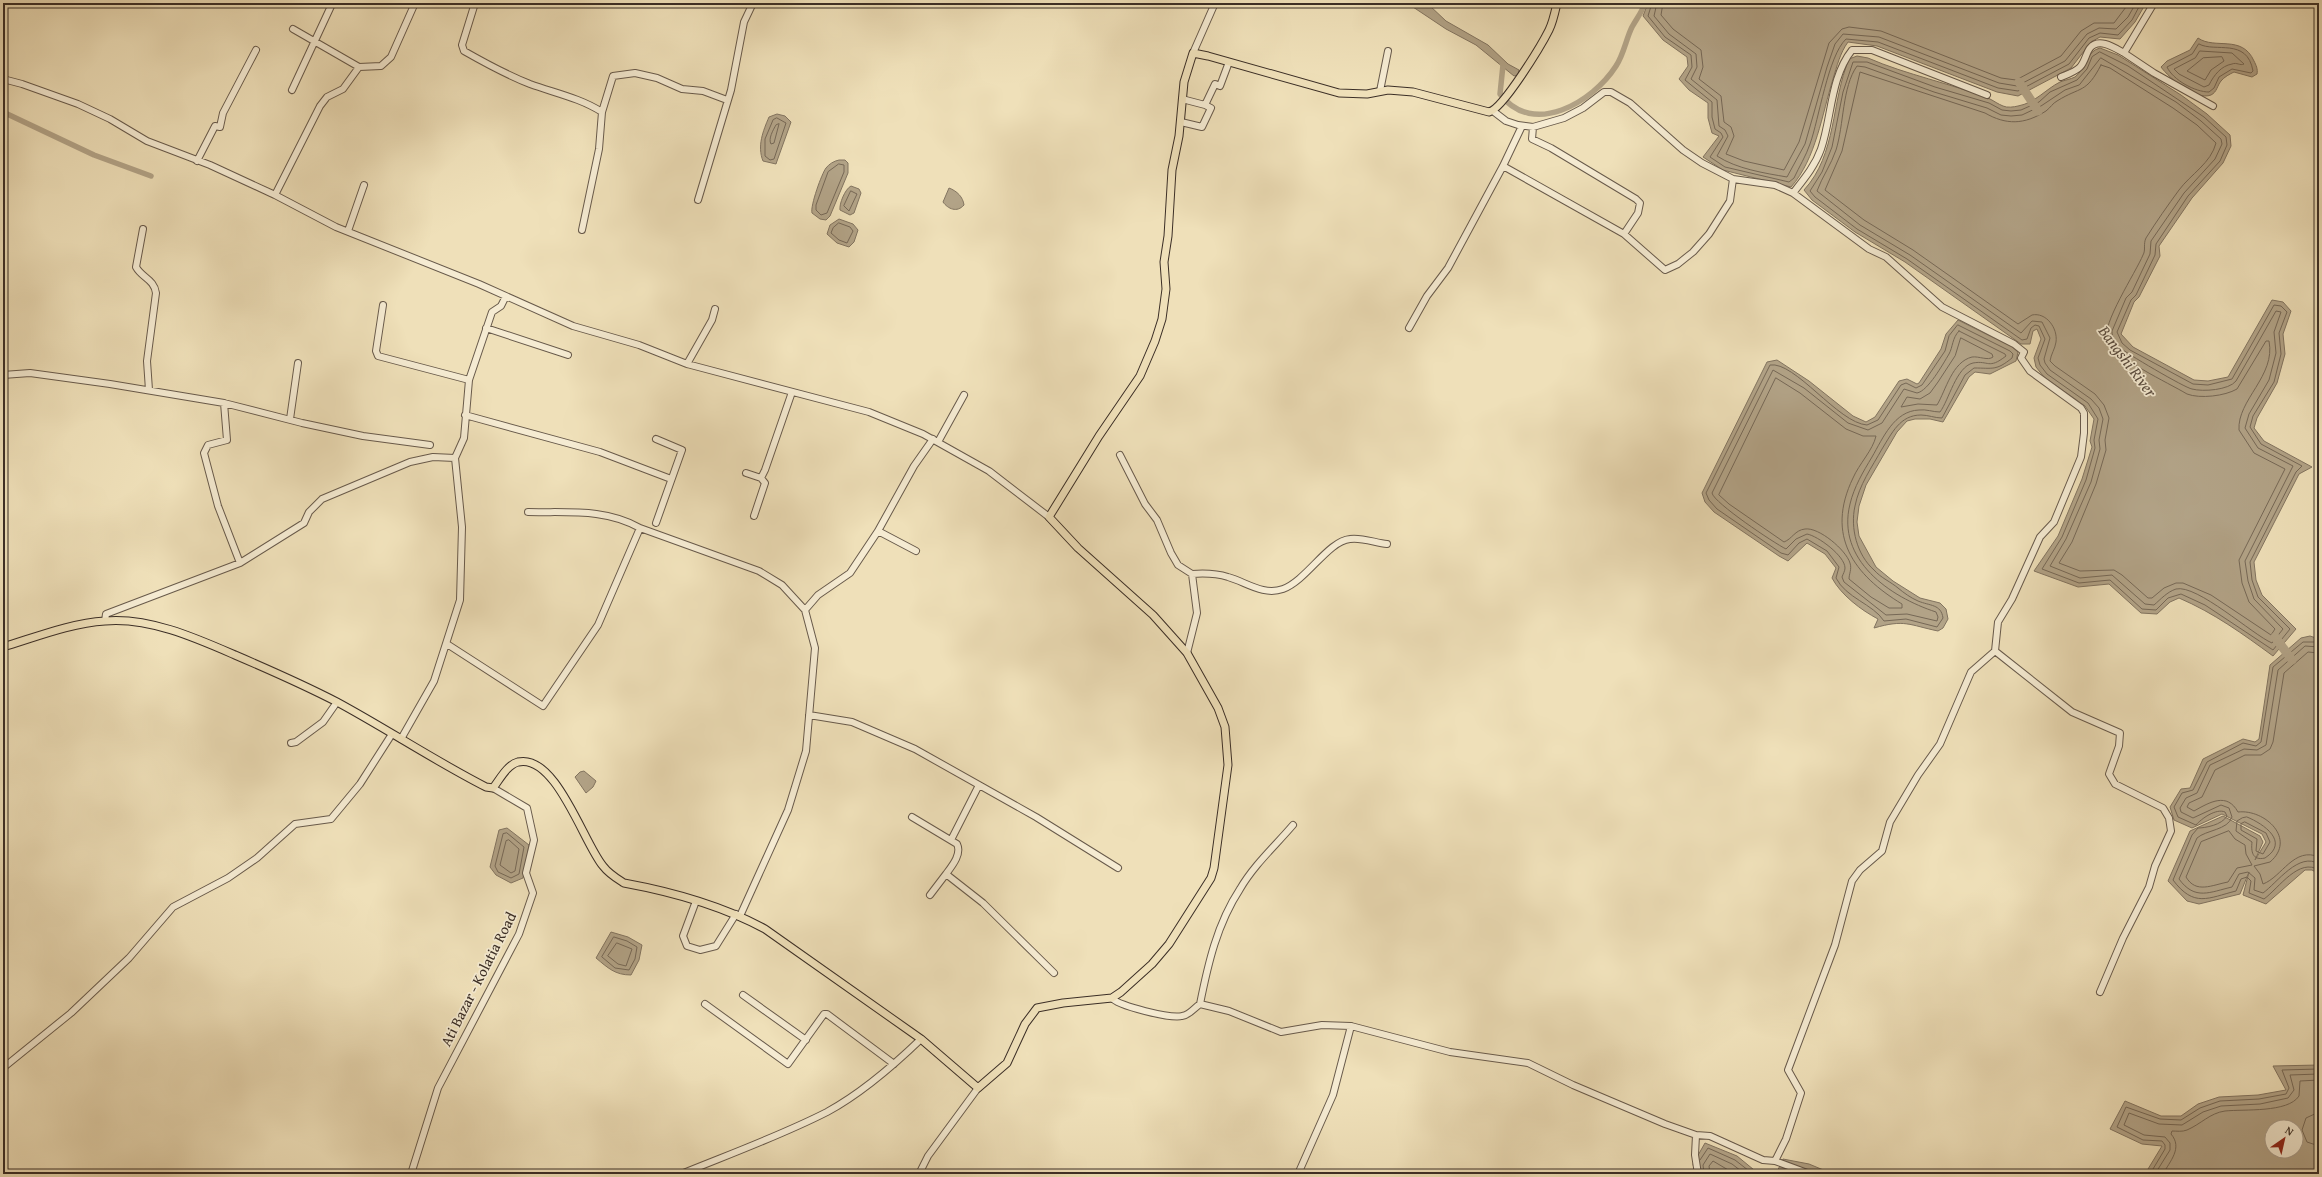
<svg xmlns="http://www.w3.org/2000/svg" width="2322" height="1177" viewBox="0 0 2322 1177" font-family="'Gentium Book Plus',serif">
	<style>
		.water { fill: #b2a387; stroke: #827460; fill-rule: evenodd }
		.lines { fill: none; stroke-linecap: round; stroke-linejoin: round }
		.shore { stroke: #766856; stroke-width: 1 }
		.canal { stroke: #b2a387; stroke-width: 5.5 }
		.river { stroke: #b2a387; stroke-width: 9 }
		.minor-casing { stroke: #685a4b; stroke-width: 8 }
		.major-casing { stroke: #3b2e26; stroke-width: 9 }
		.minor { stroke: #f5ebd2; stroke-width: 6 }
		.major { stroke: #efe0b9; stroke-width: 7 }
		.labels { text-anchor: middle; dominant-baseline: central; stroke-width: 3.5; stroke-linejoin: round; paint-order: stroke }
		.street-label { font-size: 15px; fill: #3b2e26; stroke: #f5ebd2 }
		.water-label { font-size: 16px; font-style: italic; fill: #594b3e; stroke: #f5ebd2 }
	</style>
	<rect width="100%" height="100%" fill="#efe0b9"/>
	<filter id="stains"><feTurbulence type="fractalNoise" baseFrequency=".005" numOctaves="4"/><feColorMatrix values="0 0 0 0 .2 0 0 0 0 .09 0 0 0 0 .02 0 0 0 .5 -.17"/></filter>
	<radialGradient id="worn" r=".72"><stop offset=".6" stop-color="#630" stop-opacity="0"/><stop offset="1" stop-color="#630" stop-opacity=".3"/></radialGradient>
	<!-- water -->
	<path class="water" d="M1407,3H1426L1429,5L1446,21L1488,45L1508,64L1519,70L1518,75L1514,76L1476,45L1446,29Z
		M1648,3H2146L2135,22L2120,39L2100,37L2091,42L2071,68L2018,96L1997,92L1877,46L1848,42C1840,53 1837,66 1833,79C1822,114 1816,159 1791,187L1723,170L1703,157L1719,136L1712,133L1708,118V103L1689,90L1679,79L1688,66L1687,57L1663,40L1643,16Z
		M2198,38C2215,50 2242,34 2254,61C2256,65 2258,69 2257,74L2252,77L2234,72C2230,74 2224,77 2221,81C2217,86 2217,92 2211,95C2196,101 2169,78 2161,67L2167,61L2190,50Z
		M2100,48L2118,55L2181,95L2207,114L2230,135L2231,146L2223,163L2192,198L2159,246L2160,256L2139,297L2134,302L2121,334L2133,347L2194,380L2208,381L2228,377L2272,300L2283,302L2291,311L2283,334L2285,354L2277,383L2257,418L2254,428L2264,441L2312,467L2299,474L2254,562L2256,580L2262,595L2296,629L2273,656C2243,634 2214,613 2179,598L2170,602L2157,614L2141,613L2109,584L2078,587L2034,571L2058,536L2082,479L2092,447L2090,441L2094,419L2085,406L2044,377L2036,367L2034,358L2041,339L2037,329L2033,331L2030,344H2021L1905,262L1855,232L1812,200L1804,190C1837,154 1831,102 1849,59L1857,56L1868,58C1907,75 1950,83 1990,99C1994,101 1998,104 2003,106C2007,108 2014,107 2018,106C2035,103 2046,89 2060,82C2065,80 2071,79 2075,77C2086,69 2086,51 2100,48Z
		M777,114L785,116L791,122L777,161L776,164L763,161C757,146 763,131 769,117Z
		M839,160H845L848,163V173L830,216L826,220L820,219L812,213C810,206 822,173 826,168C829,164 834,161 839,160Z
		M851,186L859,189L861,193L854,213L850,215L840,210C839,204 845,189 851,186Z
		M949,188C957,191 963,197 964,205C957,213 948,209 943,202Z
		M839,219L853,224L858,230L854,242L849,247L837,243L827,234L830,225Z
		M1958,320L2012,347L2018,352L2016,361L1990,374L1975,372L1969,377L1943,422L1930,419H1915L1907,421L1897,432L1866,485L1859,506L1857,522L1859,536L1876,567L1893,581L1920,598L1940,603L1946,609L1948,619L1943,628L1938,631C1909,625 1905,619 1874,628L1878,619C1861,610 1841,595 1832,578L1836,568L1825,554L1807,543L1788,561L1779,556L1714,512L1705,502L1702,493L1767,362L1777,360L1809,381L1853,416L1866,422L1875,417L1899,381L1907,379L1917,384L1919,383L1941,349L1946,334Z
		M2310,636L2319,639V874L2312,870H2305L2266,904L2243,895L2249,872L2240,894L2199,904L2187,901L2168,881L2190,831L2223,816L2260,836L2263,842L2255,860L2266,842L2262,834L2222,814L2192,828L2174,820L2170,807L2181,789L2190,788L2203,759L2243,739L2255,742L2259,739L2270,665L2301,638Z
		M584,771L596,781L593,787L586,793L575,777L580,772Z
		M507,828L529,845L523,878L511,883L496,875L490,867L499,830Z
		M611,932L628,937L642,945L639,960L631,975C615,975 608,968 596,958Z
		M2319,1065V1123L2317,1129L2319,1136V1174H2145L2162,1146L2142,1144L2110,1129L2125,1101L2161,1116H2181L2198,1104L2219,1097L2258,1095L2286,1090L2273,1066ZM2272,1127H2296V1151H2272Z
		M1705,1143L1737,1156L1759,1174H1695L1693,1164Z
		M1783,1159L1809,1164L1833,1174H1776Z"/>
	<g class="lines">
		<!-- shore -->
		<path class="shore" d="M1652,3L1648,16L1665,37L1691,55L1692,67L1685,80L1712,102V117L1715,129L1721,133L1723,137L1710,157L1725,167L1789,182L1794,178C1799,167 1806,156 1810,144C1819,119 1828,56 1846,39L1878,42L1998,88L2018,91L2069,64L2089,38L2100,33L2118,35L2132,20L2141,3
			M1657,3L1654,16L1669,34L1696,54L1697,67L1691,79L1717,100L1719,126L1725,130L1728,136L1717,156C1737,169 1764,173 1787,177L1805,144L1827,67L1835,44L1843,34L1879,37L1999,83L2017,86L2065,61L2087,34L2099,28L2116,29L2128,17L2136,3
			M1663,3L1661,15L1673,29L1701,50L1703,67L1699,79L1721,96L1724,122L1731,127L1734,136L1726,154L1744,161L1784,170L1799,142L1829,43L1842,29L1849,27L1881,31L2001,78L2016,80L2061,56L2081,31L2094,23H2114L2129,3
			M2199,44C2215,53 2247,37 2253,71L2251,73L2232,69L2219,77L2214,88L2209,92C2195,92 2173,80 2167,67L2192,54Z
			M2200,51L2232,53L2244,64C2240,66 2237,62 2232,64C2221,66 2214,75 2209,85L2204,87L2179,74L2174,69L2195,58Z
			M2100,52L2128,66L2204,117L2226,137L2227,145L2220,161L2188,196L2156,244L2155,255L2136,295L2131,300L2117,332L2122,343L2130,350L2193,384L2208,385L2232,379L2274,305L2281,306L2287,312L2279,333L2281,354L2274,382L2253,416L2250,427L2261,444L2302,466L2296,472L2250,562L2252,580L2258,597L2290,629L2273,650L2205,605L2181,594L2168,598L2156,610L2142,609L2110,580L2079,583L2042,569L2062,537L2086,480L2095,448L2094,440L2098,419L2088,403L2047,374L2040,365L2038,358L2045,339L2039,326L2035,325L2031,328L2027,339L2022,340L1907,259L1857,229L1815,197L1810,191L1822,172L1832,147L1843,92L1853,62H1867L1935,87L1989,103L2002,110L2011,111L2021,110L2039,102L2050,92L2077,80L2087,69L2092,57Z
			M2222,57L2224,61L2211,70L2205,80L2187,71L2203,58Z
			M2101,58L2176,102L2201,121L2221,139L2222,144L2215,159L2184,193L2151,241L2150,254L2132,292L2126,298L2112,331C2112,337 2115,343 2119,347C2124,352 2185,388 2192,389C2203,392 2229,390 2236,381L2276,311L2281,312L2274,332L2276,353L2269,380L2249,414L2245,428L2258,448L2293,466L2245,561L2248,581L2254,599L2283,629L2272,643C2253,635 2197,584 2176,589C2167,592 2161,599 2154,605L2145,604L2112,575L2080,578L2050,566L2066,539L2091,482L2100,449L2099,440L2103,419L2099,408L2091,399L2050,370L2045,363L2044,359L2050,338L2042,322L2032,321L2021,333L1910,255L1860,225L1817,191C1822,177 1831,165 1836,150C1844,125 1842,87 1857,66L1865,67L1934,92L1987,108L2001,115L2011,116L2022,115L2041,106L2065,90L2079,85Z
			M2101,65L2110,68L2173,108L2197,125L2216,143C2211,163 2191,174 2179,190C2168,205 2156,222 2146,238C2143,244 2146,250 2143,255C2136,272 2101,325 2107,340C2116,359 2167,382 2187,394C2200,399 2225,396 2237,389L2266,341H2269C2276,376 2237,400 2239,430L2254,453L2285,469L2239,560L2242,583L2249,602L2275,629L2271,635L2211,595L2183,583H2176L2164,588L2152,598H2148L2122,575L2114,570L2080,571L2059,563L2072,542L2096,484L2106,450L2105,440L2109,418L2104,405L2095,394L2055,366L2050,361C2051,354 2055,349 2056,342C2058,328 2046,312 2032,315L2018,324L1913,250L1864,220L1825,190L1842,151L1860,72L1985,113C2006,125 2024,125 2046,111C2050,108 2053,103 2057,101C2081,86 2086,94 2101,65Z
			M777,118L786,123L774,159L770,160L765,156V139L773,120Z
			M779,124L774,143L771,144C768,139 773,130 776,125Z
			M839,164L844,165V172L827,213L821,215L816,210V205L828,172Z
			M851,191L857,194L849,211L844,206Z
			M839,223L850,227L853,231L847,243L839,240L831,233L833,228Z
			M1958,325L2010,351L2013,354L2012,358C1996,371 1993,368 1974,368L1965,375L1942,418C1935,418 1928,415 1921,415C1900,415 1892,433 1882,449C1872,467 1859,485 1855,506C1850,528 1857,555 1874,570C1881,578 1891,582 1898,588C1904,593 1911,598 1918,601C1930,606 1941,604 1943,618L1937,627L1906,619L1884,621C1873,604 1846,598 1836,578L1839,567L1827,551L1807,539L1799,543L1788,555L1781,553L1717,509L1709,500L1706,493L1770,365C1795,361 1838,423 1867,425L1878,420L1901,385L1906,383L1916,388L1922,385L1945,351L1949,336Z
			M1959,331L2005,354L2006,356C1988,370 1989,360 1973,363C1956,367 1949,400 1940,412C1933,412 1926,409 1919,410C1894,411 1883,438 1872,457C1863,472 1854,487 1850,504C1836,560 1890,597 1936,612L1938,617L1937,621L1907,614L1886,615L1844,582L1842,577C1843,574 1845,571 1845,568C1845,556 1818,536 1807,534L1796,539L1786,549C1774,543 1714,503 1712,493L1773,370L1804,388L1848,423L1868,430L1882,423L1904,389L1917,393C1928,391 1943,364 1949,354C1953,347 1952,338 1959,331Z
			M1961,338L1992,354L1993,357C1988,361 1979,356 1972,357C1952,362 1946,390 1937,405L1918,404L1901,407L1907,397L1920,399L1930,393L1938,382L1955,356Z
			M1776,378L1800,393L1846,429L1863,436H1876C1873,450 1859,464 1853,478C1825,536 1854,575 1902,604V608H1889L1871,597L1849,579C1849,574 1852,569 1850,563C1846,550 1819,527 1805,529C1795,530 1792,539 1784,542L1729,504L1719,495Z
			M2319,642H2303L2273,667L2261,742L2256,746L2243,743L2207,762L2193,790L2182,793L2174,807L2178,817L2196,825C2201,819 2216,808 2225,812L2227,816C2222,825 2205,828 2198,828L2192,835L2173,880C2194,908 2208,898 2236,891L2241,879L2247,877L2251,881L2249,893L2264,899C2279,888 2299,857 2319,870
			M2319,647L2305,646L2278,670L2266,745L2257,750L2244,749L2210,765L2197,793L2186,798L2180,808L2181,812L2193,818L2221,805L2229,808L2232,817C2228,830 2206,830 2197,838L2179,879C2195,901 2210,892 2232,887L2239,874L2248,872L2255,878L2254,890L2263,893C2277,883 2299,851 2319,864
			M2319,653L2308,652L2284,673L2273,742L2270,749L2261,755H2245L2215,770L2202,797L2189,803L2187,807L2194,811C2210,802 2227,792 2238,812C2265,809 2297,839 2270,862L2254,866L2260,874L2263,884C2282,877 2294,846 2319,857
			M2247,817C2264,824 2290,842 2265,858C2252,861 2251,851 2252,842L2236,831L2237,821L2242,818Z
			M2245,822L2266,833L2270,842L2263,854L2256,851L2257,839L2241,830V824Z
			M2229,831L2235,839L2245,845L2246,854L2252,865L2237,868L2228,882C2212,885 2196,894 2186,877L2201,842Z
			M507,833L524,847L519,874L511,878L498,872L495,866L503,834Z
			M509,840L519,849L515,871L511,873L500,865L506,841Z
			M614,937L627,941L637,947L635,959L629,970L615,968L602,957Z
			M617,943L632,949L626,966L618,964L608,956Z
			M2319,1112L2306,1118L2302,1130L2307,1142L2319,1146
			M1700,1160L1708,1148L1735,1160L1753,1174
			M1704,1174L1703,1165L1710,1154L1732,1164L1745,1174
			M1710,1174L1709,1166L1713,1161L1735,1174
			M2150,1174L2165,1149V1145L2162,1141L2143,1140L2117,1127L2126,1107L2160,1119L2181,1120L2200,1108L2220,1101L2259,1099L2286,1094L2289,1088L2282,1070L2319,1069
			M2155,1174L2170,1150V1143L2165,1137L2144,1135L2124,1125L2129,1113L2159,1124L2182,1125L2203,1112L2221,1106L2260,1104L2288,1098L2294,1090L2290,1075L2319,1074
			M2163,1174C2170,1161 2183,1148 2171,1134L2172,1131C2177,1131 2182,1132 2187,1130C2201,1124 2210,1113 2225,1111C2244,1109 2288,1113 2299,1096L2300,1081L2319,1080"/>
		<!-- canal -->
		<path class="canal" d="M1502,63L1503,65L1500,94C1533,138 1593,102 1616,66C1624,54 1626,39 1632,27C1637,18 1642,12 1645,3
			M3,112L94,155L151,176"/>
		<!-- river -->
		<path class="river" d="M2019,82L2038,111
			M2275,637L2292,660"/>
		<defs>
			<path id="minor" d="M475,3L462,45L464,51C485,63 507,75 530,84C555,93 580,98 602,112
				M293,29L359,67
				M1193,53L1215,3
				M2124,53L2154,73L2213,106
				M2061,77C2068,74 2075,72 2080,67C2085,62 2086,53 2090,48C2099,37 2115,48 2124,53L2154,3
				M3,79L22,84L78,104L110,119L147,141L210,165L275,195L336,227L479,284L573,326L639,345L687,364L869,412L923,434L989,471L1049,517
				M292,90L332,4
				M1380,91L1388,51
				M1182,99L1205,105L1215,84L1220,86L1229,62
				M1493,111L1506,121L1518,125L1533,127L1564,118L1583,108L1604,92H1611L1630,103L1683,150L1702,163L1733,179L1775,185L1793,193L1869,249L1886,257L1942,307L2014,344L2024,352L2021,358L2030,371L2081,408L2084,413V433L2081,457L2054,522L2040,537L2012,599L1998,622L1995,651L2072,712L2120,733L2119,746L2109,774L2115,784L2163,808L2169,818L2171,831L2155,866L2149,887L2123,938L2100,992
				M1181,122L1202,127L1211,108L1205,105
				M1533,127L1532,139L1551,148L1636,199L1640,203L1638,213L1624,234
				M197,161L215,126L220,127L223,113L256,50
				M1503,166L1624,234L1665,270L1678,264L1693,252L1709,234L1730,201L1733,179
				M1793,193C1804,179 1815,166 1821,149C1832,117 1830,78 1852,50H1872L1987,95
				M275,195L320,106L327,97L343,89L359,67L381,66L391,57L415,3
				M698,200L731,90L744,22L753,3
				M143,229L136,267C142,278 154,279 156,293L147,361L149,390
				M582,230L599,149L602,112L613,76L635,73L657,78L682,89L703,91L727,100
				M348,231L364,185
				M383,305L376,351L378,356L469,380
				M486,328L568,355
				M1409,328L1427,296L1448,268L1503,166L1522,126
				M687,364L712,320L715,309
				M3,375L30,373L110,384L224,403L302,423L363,436L430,445
				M224,403L227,440L208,445L204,453L218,506L240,563L304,523L309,512L322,499L410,462L433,457L455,458
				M465,415L600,452L671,479
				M290,419L298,363
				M938,442L964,395
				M1120,455L1145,504L1157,520L1171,553L1178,565L1192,574L1197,613L1187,653
				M746,473L761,478L765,470L792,392
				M754,516L765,483L761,478
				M656,523L682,450L656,439
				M640,528L759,571L782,585L805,610
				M916,551L878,531L914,466L933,439
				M1192,574C1205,573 1215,573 1228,577C1246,582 1263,596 1283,589C1307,580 1328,541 1350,539C1361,537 1376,543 1387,544
				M105,621L106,614L240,563
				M447,644L543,706L598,625L640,528C605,508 567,513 528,512
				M809,715L852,722L915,749L1036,817L1118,868
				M401,739L434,681L460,600L462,527L455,458L464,438L469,380L492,312L501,306L506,296
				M291,743L296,742L323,722L337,702
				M912,817L957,844C962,854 952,866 946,874L983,903L1054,973
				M951,840L979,785
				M930,895L946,874
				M696,901L683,936L687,946L700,950L716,946L736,914
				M740,916L788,810L806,751L815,648L805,610L818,595L850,573L878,531
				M743,995L806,1040
				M1112,998C1117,1006 1172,1019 1182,1016C1190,1015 1194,1008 1200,1004L1229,1011L1281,1032L1322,1025L1351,1026
				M705,1004L788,1064L824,1014H827L894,1064
				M1200,1004C1208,964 1217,924 1240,889C1254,865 1275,846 1293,825
				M3,1068L71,1013L129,958L173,907L228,878L257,858L295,824L331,819L360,784L392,734
				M1696,1135L1695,1155L1698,1174
				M1775,1161L1786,1139L1801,1093L1788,1070L1835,945L1852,881L1860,870L1882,851L1890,822L1918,775L1940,744L1971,672L1995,651
				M411,1174L438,1088L519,934L533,893L526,873L534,840L527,808L493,788
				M681,1174C730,1154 780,1136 827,1112C862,1093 894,1065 921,1039
				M919,1174L928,1156L978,1088
				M1298,1174L1333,1095L1351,1026L1450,1052L1528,1063L1573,1085L1665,1124L1696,1135L1710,1136L1763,1160L1775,1161L1810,1174"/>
			<path id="major" d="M3,647C36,637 71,623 105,621C149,617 196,638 235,655C270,670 304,685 337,702C387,729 435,761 486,787L493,788C500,779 507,765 518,762C556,753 584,844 603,866C609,874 616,878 624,883C673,892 721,905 765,929L921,1039L978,1088L1007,1063L1025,1024L1037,1008L1063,1003L1112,998L1121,992L1152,964L1169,944L1211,878L1214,868L1228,765L1225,727L1218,708L1187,653L1153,615L1078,548L1049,517L1099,436L1140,376L1155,341L1162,319L1166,289L1164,262L1168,236L1172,170L1179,136L1184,82L1193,53L1208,56L1339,93L1367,94L1388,90L1413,92L1489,112C1503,109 1542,44 1549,30C1553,22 1555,12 1557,3"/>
		</defs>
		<!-- minor casing -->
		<use href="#minor" class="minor-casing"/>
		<!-- major casing -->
		<use href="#major" class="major-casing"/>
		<!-- minor -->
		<use href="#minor" class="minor"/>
		<!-- major -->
		<use href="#major" class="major"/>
	</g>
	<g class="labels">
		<!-- street labels -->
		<g class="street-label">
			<text transform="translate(478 979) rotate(-63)">Ati Bazar - Kolatia Road</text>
		</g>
		<!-- water labels -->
		<g class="water-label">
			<text transform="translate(2128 361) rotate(53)">Bangshi River</text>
		</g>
	</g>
	<!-- margin -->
	<rect width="2322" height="1177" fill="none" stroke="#efe0b9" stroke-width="16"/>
	<rect x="4" y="4" width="2314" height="1169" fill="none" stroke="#3b2e26" stroke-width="2"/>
	<rect x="8" y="8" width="2306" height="1161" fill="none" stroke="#3b2e26"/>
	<!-- north arrow -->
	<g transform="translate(2284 1139) rotate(34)"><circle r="19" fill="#f5ebd2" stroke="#ab9f8d"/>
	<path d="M0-3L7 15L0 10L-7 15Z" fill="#8f2418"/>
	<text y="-6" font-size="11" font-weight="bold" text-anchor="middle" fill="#3b2e26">N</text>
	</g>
	<rect width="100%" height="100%" filter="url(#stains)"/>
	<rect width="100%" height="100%" fill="url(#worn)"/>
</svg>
